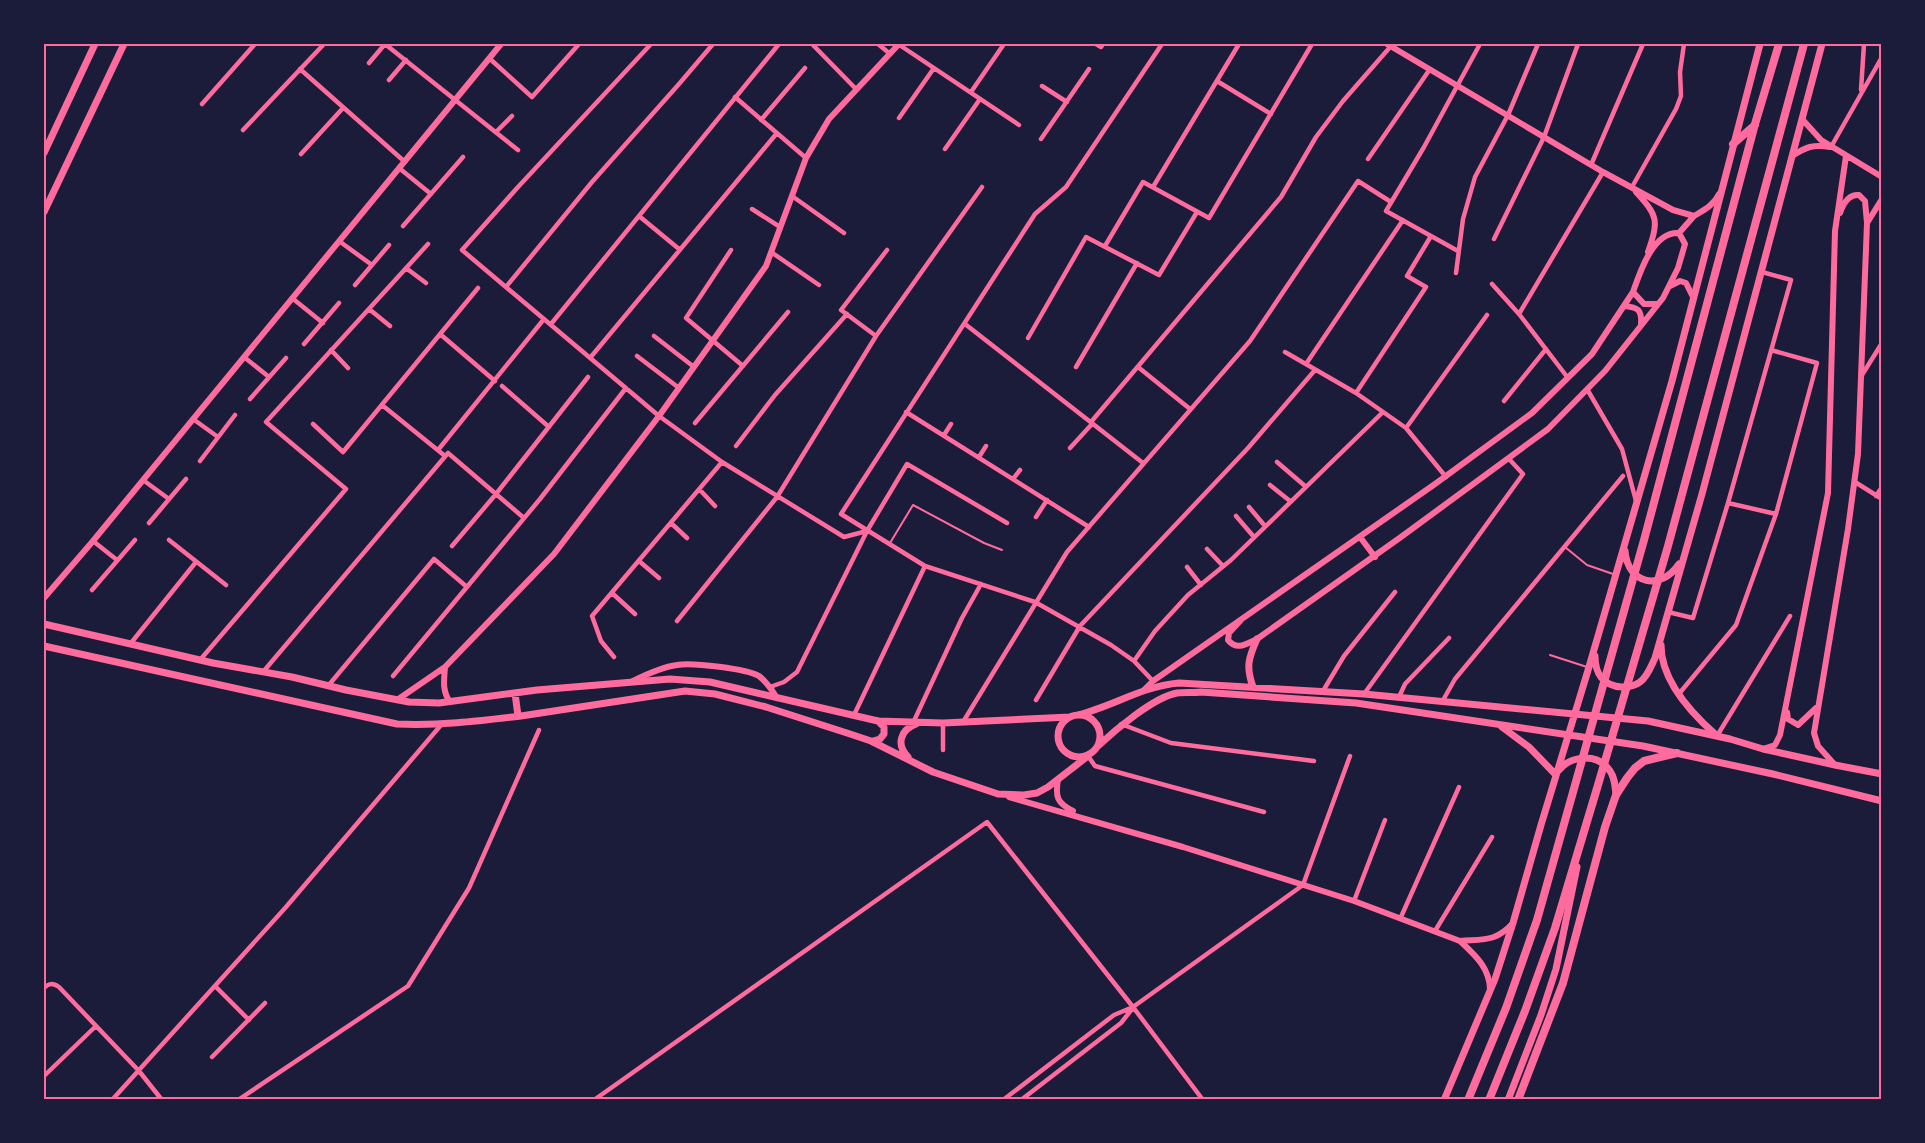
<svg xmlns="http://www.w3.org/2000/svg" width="1925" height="1143" viewBox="0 0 1925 1143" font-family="'Crimson Pro',serif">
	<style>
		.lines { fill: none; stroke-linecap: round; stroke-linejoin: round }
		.service { stroke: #ff6b9d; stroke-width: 2 }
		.minor { stroke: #ff6b9d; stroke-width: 4.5 }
		.tertiary { stroke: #ff6b9d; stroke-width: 6 }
		.secondary { stroke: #ff6b9d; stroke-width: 7 }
		.trunk { stroke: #ff6b9d; stroke-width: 8 }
		.neatline { fill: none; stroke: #ff6b9d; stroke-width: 2 }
	</style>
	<rect width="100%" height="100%" fill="#1b1b3a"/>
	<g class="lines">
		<!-- service -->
		<path class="service" d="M890,543L913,505L984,543L1002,550
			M1565,547L1587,565L1613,574
			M1550,655L1587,667"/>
		<!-- minor -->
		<path class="minor" d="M651,44L518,187L462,250L659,416L722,462L844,537L867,531
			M812,44L856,89
			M878,44L889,53
			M898,44L1019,125
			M1096,44L1101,47L1103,44
			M489,58L532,97L579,44
			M369,63L385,44L518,150
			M300,69L405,162
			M389,80L406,60
			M1217,81L1271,114
			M1042,86L1067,102
			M1861,90L1864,44
			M971,92L1004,44
			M735,97L806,158
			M202,104L255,44
			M899,118L934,68
			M761,120L805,68
			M243,130L324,44
			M496,132L512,116
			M1041,139L1089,69
			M1831,147L1882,57
			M945,149L980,99
			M301,154L343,108
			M1368,159L1430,69
			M1591,165L1643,44
			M399,168L431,194
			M1153,187L1239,44
			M1632,187L1676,109L1681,96L1680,72L1684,44
			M792,196L844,233
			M752,209L780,227
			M639,216L679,249
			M403,226L463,157
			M1494,239L1544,137L1578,44
			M339,241L372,265
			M1105,246L1143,182L1209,218L1312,44
			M731,250L686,318L743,366
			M1458,251L1386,211L1424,147L1480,44
			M771,252L819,285
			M406,268L426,283
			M1456,273L1463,219L1475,177L1508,115L1538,44
			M1492,284L1519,314L1568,378
			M355,285L389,245
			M506,287L592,182L679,84L713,44
			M292,298L323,323
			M369,309L390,326
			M1519,314L1603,172
			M551,324L779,44
			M965,324L1143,463
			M440,334L495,381
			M654,336L694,367
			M876,336L841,310L887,250
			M1028,338L1086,237L1159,275L1197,212
			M304,344L339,303
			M331,350L348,368
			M1285,352L1356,393L1406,428L1446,477
			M637,356L679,388
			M244,357L269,377
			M590,358L777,133
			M1306,364L1403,220
			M1076,367L1137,263
			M1138,367L1190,409
			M1862,375L1882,343
			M502,386L549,427
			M1587,389L1622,449L1636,501
			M1356,393L1426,287L1407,276L1431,236
			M250,399L286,358
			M1504,401L1546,349
			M382,405L445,456
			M906,412L1089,527
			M193,419L218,437
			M1091,422L1281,197L1316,137L1343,101L1391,46
			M695,423L788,312
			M313,424L343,452L478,288
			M1406,428L1487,315
			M944,435L951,424
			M736,446L775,395L847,314
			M1070,448L1092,424
			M438,450L544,319
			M979,457L986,446
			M200,461L235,415
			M1277,462L1305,486
			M1013,479L1020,470
			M143,480L169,499
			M1855,482L1882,499
			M1270,485L1290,501
			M700,490L715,506
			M1876,496L1882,487
			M1728,503L1776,514
			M1249,507L1265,526
			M1236,516L1254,537
			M1036,517L1047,500
			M149,523L186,479
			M671,523L687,538
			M169,540L226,585
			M93,541L117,560
			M452,546L496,494L588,377
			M1207,549L1223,566
			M639,561L659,578
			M1187,567L1201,585
			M92,590L135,540
			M612,593L635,614
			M1668,612L1693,618L1728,503L1791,280L1762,272
			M677,621L777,497L876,336L982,187
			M131,643L196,562
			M614,657L601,641L592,616L722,462
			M200,660L346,489L266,422L428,244
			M1134,661L1155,631L1188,595L1231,560L1383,412
			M263,672L448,453L524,518
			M393,676L540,499L626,388
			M1153,681L1134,661L1111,645L1035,602L925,566L841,514L1035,214L1066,187L1162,44
			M328,686L434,559L467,587
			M770,687L784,682L797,672L867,531L907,464L1007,523
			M1323,691L1344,656L1395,592
			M1364,694L1523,474L1509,459
			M1678,695L1736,625L1776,514L1817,363L1771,350
			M1399,697L1405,684L1449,638
			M1036,700L1080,626L1248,448L1315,370
			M1442,702L1455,679L1623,476
			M854,715L925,566
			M963,722L1067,552L1250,341L1358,181L1391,202
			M913,723L962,618L981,584
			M1121,724L1171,743L1314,761
			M1717,736L1790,616
			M943,750V723
			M1088,756L1095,766L1264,812
			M1354,901L1385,820
			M1401,917L1459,787
			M1435,931L1492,837
			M215,986L249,1020
			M44,988C49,983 53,983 59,987L139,1071L162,1100
			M212,1057L265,1003
			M44,1076L96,1026
			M112,1100L286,907L441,725
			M238,1100L408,986L469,888L539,730
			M594,1100L987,822L1133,1007L1203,1100
			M1003,1100L1114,1015L1133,1007L1303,885L1350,756
			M1021,1100L1121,1023L1132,1009"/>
		<!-- tertiary -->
		<path class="tertiary" d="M1387,44L1603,172L1673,210L1694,216C1704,210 1714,205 1719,194
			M1802,119L1821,140L1882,177
			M1792,156C1806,147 1813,144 1830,147
			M1636,192C1658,216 1659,220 1648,252
			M1840,213C1843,204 1848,194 1859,195L1865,201L1867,223
			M1679,233L1694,216
			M1670,286L1680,281L1686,283L1693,297
			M1624,306C1638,307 1642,310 1641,324
			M1360,537L1375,557
			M44,598L93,541L501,44
			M1241,620L1229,633L1228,640C1237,651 1246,644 1257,639L1401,537L1548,429L1605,371L1663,298L1678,268L1685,244L1679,233C1653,231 1640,272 1633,292L1644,304H1658
			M445,667C444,680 442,691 450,702
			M633,681C647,674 662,667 677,665C692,662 747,669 759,676C767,682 772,690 777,698
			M1144,690L1153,681L1435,484L1532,413L1592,354L1633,292
			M397,700L445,667L554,554L659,416L766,266L806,158L829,119L899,44
			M1787,712L1788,719L1798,725L1816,708
			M1763,749L1775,745L1780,735L1828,493L1835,231L1846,156
			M1835,765L1818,746L1814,733L1848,529L1858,454L1867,223L1882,199
			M1058,779C1055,797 1057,803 1073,811
			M1009,797L1183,847L1354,901L1460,941
			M1490,990C1490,968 1475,955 1460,941C1484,939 1496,942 1513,923"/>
		<!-- secondary -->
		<path class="secondary" d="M44,153L95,44
			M44,212L124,44
			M1625,551C1628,585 1661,591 1679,564
			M44,624L213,663L292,677L346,690L409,702L439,703L537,690L670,679L710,682L878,721L943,723L1070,717
			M1661,645C1661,681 1691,713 1716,735
			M44,646L397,724C439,726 479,721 521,716C576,708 630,699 685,691L715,694L766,707L847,733L871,741L933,772L998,794L1024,795L1037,793L1048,787L1088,756
			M1595,656C1595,673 1603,686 1622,687C1629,687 1635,686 1640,682C1648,676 1651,666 1655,658L1702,494L1822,44
			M1253,687C1246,667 1248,659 1257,639
			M515,693L518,716
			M1058 736a21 21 0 1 1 42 0a21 21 0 1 1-42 0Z
			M1078,715C1113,706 1143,686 1179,683L1364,694L1648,721L1730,739L1763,749L1835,765L1882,774
			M1502,727L1529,747L1556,775
			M873,741L880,739L884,734V727L878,721
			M1098,746C1115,730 1154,697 1177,693C1185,692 1193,693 1201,692L1356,703L1643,746L1773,774L1882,801
			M908,757C896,745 900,730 916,724
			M1559,770C1571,755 1598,753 1610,771C1615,778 1615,786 1616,795
			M1444,1100L1495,979L1513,923L1541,825L1589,667L1672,381L1760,44
			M1508,1100L1541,1015L1556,969L1577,867"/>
		<!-- trunk -->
		<path class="trunk" d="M1733,144L1755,125
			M1468,1100L1506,1008L1537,920L1644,540L1755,124L1779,44
			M1489,1100L1525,1011L1555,928L1598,785L1668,546L1804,44
			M1518,1100L1563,983L1605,827L1616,795L1627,778L1635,768L1644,761L1677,753"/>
	</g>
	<!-- border -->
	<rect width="1925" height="1143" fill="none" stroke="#1b1b3a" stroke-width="90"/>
	<rect x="45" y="45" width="1835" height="1053" class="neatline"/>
</svg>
